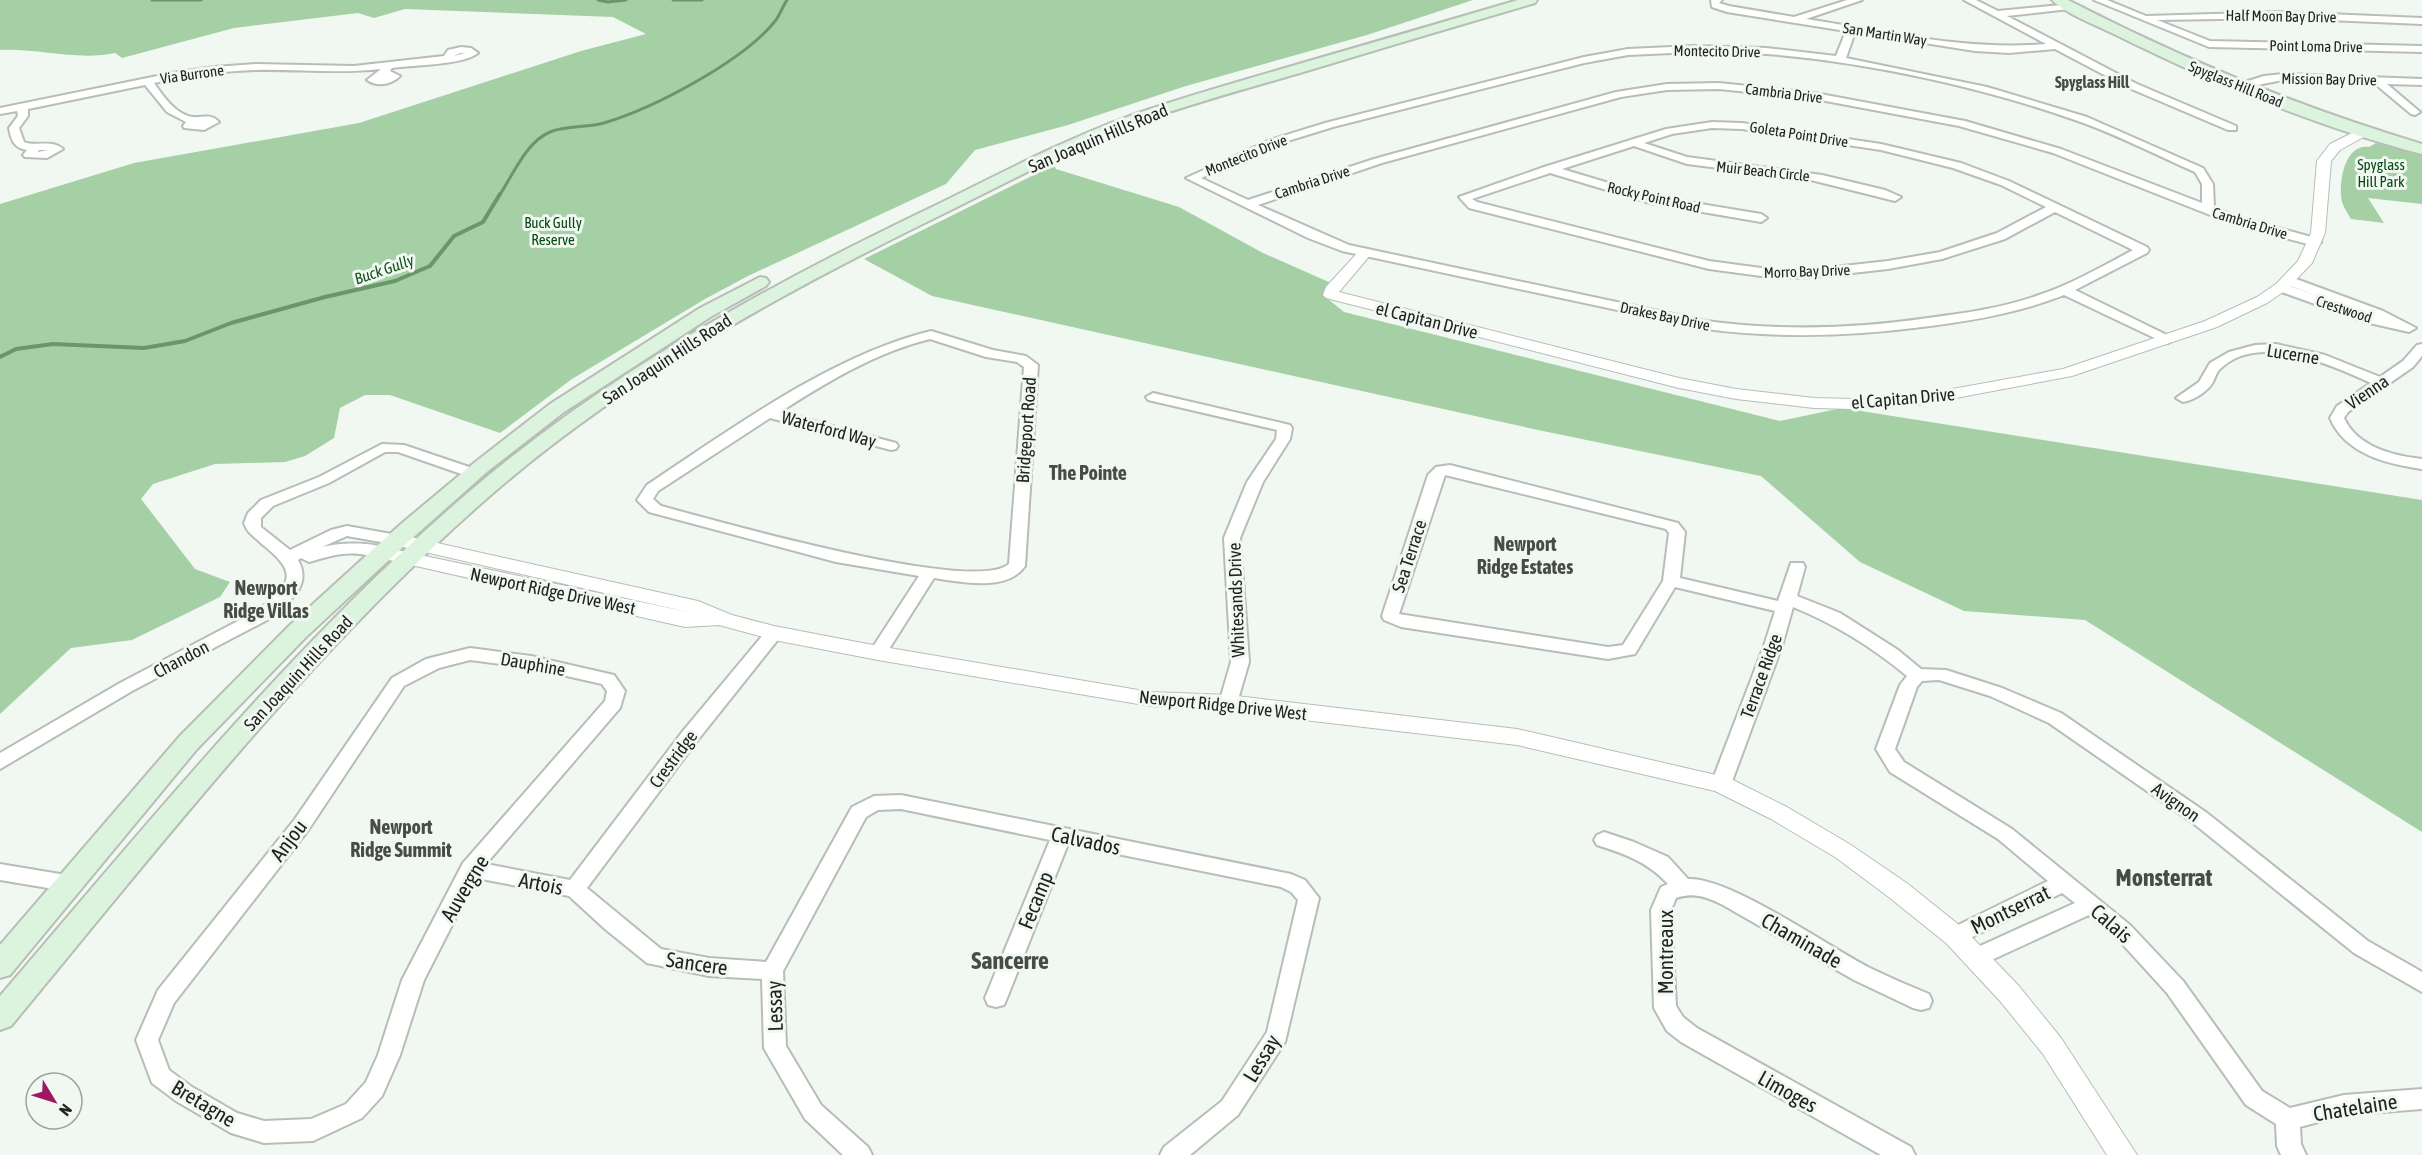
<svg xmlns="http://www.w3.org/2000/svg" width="2422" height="1155" viewBox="0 0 2422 1155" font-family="'Asap Condensed',sans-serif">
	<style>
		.green { fill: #a5d0a5 }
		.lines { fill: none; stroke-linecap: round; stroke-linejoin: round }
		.stream-far1 { stroke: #6b966c; stroke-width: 3 }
		.stream { stroke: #6b966c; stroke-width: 4 }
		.minor-casing { stroke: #b7bdb7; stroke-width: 4 }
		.tertiary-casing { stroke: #b7bdb7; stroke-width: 2 }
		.secondary-casing { stroke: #b7bdb7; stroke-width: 4 }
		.minor { fill: #fff; fill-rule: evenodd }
		.tertiary { fill: #fff; fill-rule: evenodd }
		.secondary { fill: #dcf4dd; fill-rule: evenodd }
		.labels { text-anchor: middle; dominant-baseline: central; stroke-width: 6; stroke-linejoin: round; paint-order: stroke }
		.far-street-label { font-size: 15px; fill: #202320; stroke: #f1f7f1 }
		.far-park-label { font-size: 15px; fill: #054a12; stroke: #f1f7f1 }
		.far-neighbourhood-label { font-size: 16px; font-weight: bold; fill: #474c47; stroke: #f1f7f1 }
		.far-water-label { font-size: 16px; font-style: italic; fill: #13531c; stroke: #f1f7f1 }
		.street-label { font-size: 18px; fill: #202320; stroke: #f1f7f1 }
		.neighbourhood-label { font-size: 20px; font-weight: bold; fill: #474c47; stroke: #f1f7f1 }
		.near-street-label { font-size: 21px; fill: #202320; stroke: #f1f7f1 }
		.near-neighbourhood-label { font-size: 24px; font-weight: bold; fill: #474c47; stroke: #f1f7f1 }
	</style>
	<rect width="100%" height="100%" fill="#f1f7f1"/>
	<!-- green -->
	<path class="green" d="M0,0H1473L1367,35L1186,86L1068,125L975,150L946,184L748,276L705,299L572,379L500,433L390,395H365L340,408L334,438L305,456L285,462L215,464L153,484L141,499L195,569L230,582L220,597L132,640L71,648L0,714V204L134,163L359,123L581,51L646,34L613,17L405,9L374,18L358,13L234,28L122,58L115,53C77,61 38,48 0,50Z
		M2376,143L2422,154V204L2368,198L2384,223L2351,219C2348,214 2344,208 2342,202C2338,185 2344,143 2369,147Z
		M1054,165L1056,169L1179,207L1263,253L1331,283L1323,295L1344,312L1780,421L1842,408L2422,500V832L2085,620L1964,611L1860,562L1761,476L1538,430L932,296L864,259Z"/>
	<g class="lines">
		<!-- stream-far1 -->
		<path class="stream-far1" d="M152,0H201
			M598,0L608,2L626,0
			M673,0H702
			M499,196C513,175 526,142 550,132C566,125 588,128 604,123C654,108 744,61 776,20C780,14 783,6 787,0"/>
		<!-- stream -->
		<path class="stream" d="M0,357L16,349L53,344L144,348L185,341L231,323L325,297L395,281L430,266L454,236L483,222L500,194"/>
		<defs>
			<path id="minor" d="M1711,0H1722L1719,3L1729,6L1794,17L1847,0H1862L1806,19C1885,31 1965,51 2046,44L1964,0H1976L1998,11L2072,4V8L2069,9L2007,16L2137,84L2236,126V130H2228L2129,88L2055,49L2009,53L1975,51L1855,32L1846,58L1987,87L2087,117L2203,168L2213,184L2214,208L2241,218L2319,239L2321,242L2315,246L2233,224L2053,153L1959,126L1815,99L1719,89L1667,90L1621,97L1382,163L1258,205L1349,245L1706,321C1781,331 1853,329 1928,318C1966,313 2003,308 2039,295C2072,284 2103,266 2133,250L2055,212L2005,239L1942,259L1888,269L1816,277L1776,278L1709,269L1469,208L1459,197L1544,167L1666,129L1712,122L1742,123L1881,144L1961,163L2009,181L2147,247L2149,250L2147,253L2075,290L2175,339L2168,343L2163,342L2064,295C2021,312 1976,320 1930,326C1855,336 1782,339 1706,329L1342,251L1308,238L1186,178L1270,140L1325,123L1584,57L1628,49L1694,46L1766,48L1836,56L1846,31L1727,12L1712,7ZM1694,52C1718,53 1743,52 1767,54C1868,62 1982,87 2078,121C2118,135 2156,155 2195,172L2202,184V203L2061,149L1965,121L1815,93L1719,83L1667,84L1616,92L1374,159L1248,200L1201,178L1278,144L1333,127L1584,63L1628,55ZM1712,128L1742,129L1881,150L1953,168L2001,185L2046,207L1997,233L1940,252L1888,261L1816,269L1776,270L1709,261L1477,202L1472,199L1550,173L1650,203L1761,222L1767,218L1761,214L1652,196L1562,169L1634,146L1687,164L1807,179L1895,201L1901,197L1885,190L1822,175L1687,157L1644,143L1672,134Z
				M2094,0H2107L2146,16L2282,12L2422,18V24L2282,18L2157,20L2210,41L2422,46V52L2209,47Z
				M461,47L471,48L478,53C464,65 413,65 392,68L390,71L400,76C391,85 377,87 367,80L381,69C339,74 298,69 256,70C222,71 187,76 154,83C163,96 176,115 193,117C203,118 211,113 219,122L204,130L184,128L183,126L186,122L167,112L145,85L28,109V116L19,128L24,142C37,147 51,139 63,149L47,158L25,157L23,155L27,150C14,148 11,140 9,128L18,116L17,111L0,114V108L172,73L214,67L256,64L354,66L444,56L448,50ZM460,53H465L454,56ZM39,150H48L38,152Z
				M2283,74L2422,79V85L2387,84L2420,112L2415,115L2411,114L2374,83L2283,80L2237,89L2232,86L2264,76Z
				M2288,276L2383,311L2416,328L2409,332L2365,322L2276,290L2275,287L2281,283L2323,298L2283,283L2282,280Z
				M931,331L993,350L1026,356L1038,365L1025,566C1007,592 961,582 934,578L884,657H872L869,653L919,576L836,562L649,512L637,500L647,485C731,429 832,355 931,331ZM930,339L986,357L1017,362L1024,367L1009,564C974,595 714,520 661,506L653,499L658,491L770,418L891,450L896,449L898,446L896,443L780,412C827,382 876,352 930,339Z
				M2276,344L2325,355L2380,377L2403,361L2417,345L2422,344V356L2413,367L2348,412L2344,418C2357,447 2394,456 2422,459V469C2387,464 2345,454 2330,418L2337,406L2371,383C2331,365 2257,331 2219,370C2216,373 2215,378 2213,382C2207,392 2194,400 2183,402L2176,398L2199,382L2210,363L2229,352L2255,345Z
				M1153,393L1290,425L1292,428L1290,439L1263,482L1240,538L1249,662L1237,703L1234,708L1228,709L1222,708L1219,703L1231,662L1224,538L1247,482L1276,439L1277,430L1148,400L1146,397Z
				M382,444L404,445L478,470L481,473L473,478L398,452H385L329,483L273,506L261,518V527L290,550L331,530L347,526L397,535L405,540L397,545L347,536L322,547C338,543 380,540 391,553C384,562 370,555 360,554C341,552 327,557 309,562L301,558L298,560C313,586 288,603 269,619L132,691L0,769V753L120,683L257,611C291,584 300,574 262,544C255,537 247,533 244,523L248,513L261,500L319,477Z
				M1450,465L1678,523L1685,532L1680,578L1778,601L1791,563H1803L1805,567L1797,596L1840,613L1898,650L1921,669L1946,670L2002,688L2061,713L2207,813L2368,941L2422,972V992L2354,953L2193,823L2049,723L1990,696L1939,680L1922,681L1917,687L1895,749L1904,762L2012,829L2130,925L2183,981L2262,1091L2290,1108L2344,1095L2422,1089V1109L2344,1115L2300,1127L2301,1144L2306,1155H2281L2277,1146L2276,1124L2246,1105L2167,993L2116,937L2089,915L1985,963L1977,966L1969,963L1966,957L1969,951L2075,903L2062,893L1962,942L1955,945L1948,942L1944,936L1948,930L2048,881L1998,839L1890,772L1876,749L1900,685L1907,676C1872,647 1835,624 1793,607L1782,646L1731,784L1728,789L1721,791L1714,789L1711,784L1764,646L1775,611L1675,587L1635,654L1608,659L1401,627L1384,620L1382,616L1428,475L1436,467ZM1445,475L1666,529L1669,533L1663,581L1623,645L1608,647L1399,614Z
				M774,627L780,629L783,633L780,637L697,741L587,888L661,949L709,958L766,962L852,807L874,796L901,795L1291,874L1305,880L1319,898L1285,1042L1238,1115L1190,1155H1160L1164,1147L1222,1101L1267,1032L1298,900L1291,892L1281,887L1068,844L1007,998L1004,1005L996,1007L988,1005L985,998L1050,840L901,809L878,810L866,817L783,971L786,1046L821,1105L868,1147L872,1155H843L805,1119L764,1048L762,979L709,976L647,963L605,929L569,896L476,878L424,980L400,1055L382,1096L362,1118L313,1141L264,1143L231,1133L176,1101L152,1083L136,1040L158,990L295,819L392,678L426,659L470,648L531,656L614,675L625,691L620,708L486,864L570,880L683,731L768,629ZM470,660L531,668L602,684L607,691L605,701L463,863L402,980L378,1055L366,1082L346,1104L311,1119L264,1121L237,1113L192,1087L169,1070L158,1040L174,1003L309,829L404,686L439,668Z
				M1604,832L1634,842L1668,857L1688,879C1728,876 1829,947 1870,968C1889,977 1909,986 1929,994L1932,1001L1929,1008L1921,1010L1913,1008L1854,980L1723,905C1707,897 1693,892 1676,898L1671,910L1676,1006L1683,1017L1697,1028L1911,1147L1915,1155H1881L1681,1042L1667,1031L1654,1008L1651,910L1661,887L1668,884C1648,862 1625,854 1597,845L1594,840L1597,835Z
				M0,864L72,876L79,878L82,884L79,890L72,892L0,880Z"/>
			<path id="tertiary" d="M2362,128L2368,132L2367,135L2340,150L2331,161L2325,233L2312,263L2286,290L2267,303L2217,327L2072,376L1924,404L1852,409L1814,408L1736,399L1679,388L1326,298L1323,295L1326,287L1360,250L1365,249L1372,253L1339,292L1679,378L1736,389L1814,398L1852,399L1924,394L2063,369L2205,321L2257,297L2276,284L2298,261L2311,233L2317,161L2330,144Z
				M397,534L698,601L732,615L774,626L878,646L1150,692L1228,695L1517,729L1729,778L1787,807L1851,845L1908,884L1964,929L2018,985L2061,1038L2137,1155H2107L2043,1054L2000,1001L1946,943L1890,898L1835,857L1771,819L1715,791L1517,745L1228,711L1150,706L878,660L774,640L719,625L685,627L376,557L373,553L376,549L383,547L692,613L390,544L388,540L390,536Z"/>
			<path id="secondary" d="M1518,0H1537L1535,3C1457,26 1378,49 1300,73C1245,89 1190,104 1137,123C1072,148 1011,180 949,211C785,291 623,379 485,500C307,656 161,845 11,1026L0,1030V996C150,821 295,641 470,491C608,373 767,286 930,208C994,177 1057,143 1124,118C1177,99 1231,84 1285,68C1362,46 1440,23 1518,0Z
				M2052,0H2068C2182,59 2299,107 2422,144V154C2316,127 2213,83 2116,35C2098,26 2064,13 2052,0Z
				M760,277L766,278L769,282L766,286L712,316L564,412L488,471L417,534L306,637L197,749L10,975L0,978V945L179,737L290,625L401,524L474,463L550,404L700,308Z"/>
		</defs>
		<!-- minor casing -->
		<use href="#minor" class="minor-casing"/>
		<!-- tertiary casing -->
		<use href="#tertiary" class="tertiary-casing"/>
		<!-- secondary casing -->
		<use href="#secondary" class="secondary-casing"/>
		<!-- minor -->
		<use href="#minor" class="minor"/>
		<!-- tertiary -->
		<use href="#tertiary" class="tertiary"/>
		<!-- secondary -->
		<use href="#secondary" class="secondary"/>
	</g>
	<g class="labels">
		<!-- far-street labels -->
		<g class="far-street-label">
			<text transform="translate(2281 16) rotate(1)">Half Moon Bay Drive</text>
			<text transform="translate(1885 34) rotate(9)">San Martin Way</text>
			<text transform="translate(2316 46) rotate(1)">Point Loma Drive</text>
			<text transform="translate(1717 51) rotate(1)">Montecito Drive</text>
			<text transform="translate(192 74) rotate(-8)">Via Burrone</text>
			<text transform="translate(2329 79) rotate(1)">Mission Bay Drive</text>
			<text transform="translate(2236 84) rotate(22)">Spyglass Hill Road</text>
			<text transform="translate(1784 93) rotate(7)">Cambria Drive</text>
			<text transform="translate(1799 134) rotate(9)">Goleta Point Drive</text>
			<text transform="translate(1246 155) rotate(-22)">Montecito Drive</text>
			<text transform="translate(1763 171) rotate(6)">Muir Beach Circle</text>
			<text transform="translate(1312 182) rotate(-18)">Cambria Drive</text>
			<text transform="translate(1654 197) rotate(13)">Rocky Point Road</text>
			<text transform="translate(2250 223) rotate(17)">Cambria Drive</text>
			<text transform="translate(1807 271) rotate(-2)">Morro Bay Drive</text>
			<text transform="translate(2344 309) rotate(18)">Crestwood</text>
			<text transform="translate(1665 316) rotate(12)">Drakes Bay Drive</text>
		</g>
		<!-- far-park labels -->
		<g class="far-park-label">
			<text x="2381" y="164">Spyglass<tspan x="2381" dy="17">Hill Park</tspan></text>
			<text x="553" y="222">Buck Gully<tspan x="553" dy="17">Reserve</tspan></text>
		</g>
		<!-- far-neighbourhood labels -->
		<g class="far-neighbourhood-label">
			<text x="2092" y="82">Spyglass Hill</text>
		</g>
		<!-- far-water labels -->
		<g class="far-water-label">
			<text transform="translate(384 269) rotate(-19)">Buck Gully</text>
		</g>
		<!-- street labels -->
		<g class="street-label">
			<text transform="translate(1098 138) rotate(-23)">San Joaquin Hills Road</text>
			<text transform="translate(1427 320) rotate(14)">el Capitan Drive</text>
			<text transform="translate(2293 354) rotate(9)">Lucerne</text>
			<text transform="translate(667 359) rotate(-33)">San Joaquin Hills Road</text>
			<text transform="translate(2367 392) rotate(-34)">Vienna</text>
			<text transform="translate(1903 398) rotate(-5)">el Capitan Drive</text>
			<text transform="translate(829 429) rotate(15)">Waterford Way</text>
			<text transform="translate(1026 430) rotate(-86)">Bridgeport Road</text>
			<text transform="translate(1409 556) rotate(-72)">Sea Terrace</text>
			<text transform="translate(553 591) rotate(12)">Newport Ridge Drive West</text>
			<text transform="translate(1236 600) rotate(-92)">Whitesands Drive</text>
			<text transform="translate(181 659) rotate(-28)">Chandon</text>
			<text transform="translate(533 664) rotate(10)">Dauphine</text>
			<text transform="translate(298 673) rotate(-47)">San Joaquin Hills Road</text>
			<text transform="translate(1761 676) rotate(-70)">Terrace Ridge</text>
			<text transform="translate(1223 705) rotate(6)">Newport Ridge Drive West</text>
			<text transform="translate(673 759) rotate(-53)">Crestridge</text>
			<text transform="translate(2176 802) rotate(35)">Avignon</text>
		</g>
		<!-- neighbourhood labels -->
		<g class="neighbourhood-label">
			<text x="1088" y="472">The Pointe</text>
			<text x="1525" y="543">Newport<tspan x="1525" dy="23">Ridge Estates</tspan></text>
			<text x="266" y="587">Newport<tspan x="266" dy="23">Ridge Villas</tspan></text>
			<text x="401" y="826">Newport<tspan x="401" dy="23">Ridge Summit</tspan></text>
		</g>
		<!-- near-street labels -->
		<g class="near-street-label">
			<text transform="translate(288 840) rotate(-53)">Anjou</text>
			<text transform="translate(1086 840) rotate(12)">Calvados</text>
			<text transform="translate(541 883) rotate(11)">Artois</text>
			<text transform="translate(464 888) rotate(-59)">Auvergne</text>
			<text transform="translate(1035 900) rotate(-68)">Fecamp</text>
			<text transform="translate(2010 909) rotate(-26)">Montserrat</text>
			<text transform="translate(2112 923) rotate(41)">Calais</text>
			<text transform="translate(1802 940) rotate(30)">Chaminade</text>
			<text transform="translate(1665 952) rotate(-90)">Montreaux</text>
			<text transform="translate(697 963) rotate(8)">Sancere</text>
			<text transform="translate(774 1006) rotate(-92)">Lessay</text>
			<text transform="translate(1261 1058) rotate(-59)">Lessay</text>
			<text transform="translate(1788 1091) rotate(29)">Limoges</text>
			<text transform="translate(204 1103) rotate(31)">Bretagne</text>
			<text transform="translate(2355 1107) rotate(-9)">Chatelaine</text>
		</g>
		<!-- near-neighbourhood labels -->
		<g class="near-neighbourhood-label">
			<text x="2164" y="877">Monsterrat</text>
			<text x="1010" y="960">Sancerre</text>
		</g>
	</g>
	<!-- north arrow -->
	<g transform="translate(54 1101) rotate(128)"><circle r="28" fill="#f1f7f1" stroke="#9da29d" stroke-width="1.5"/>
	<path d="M0-4.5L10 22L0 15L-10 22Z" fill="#a11660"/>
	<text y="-9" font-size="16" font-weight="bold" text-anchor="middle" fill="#202320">N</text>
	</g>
</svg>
